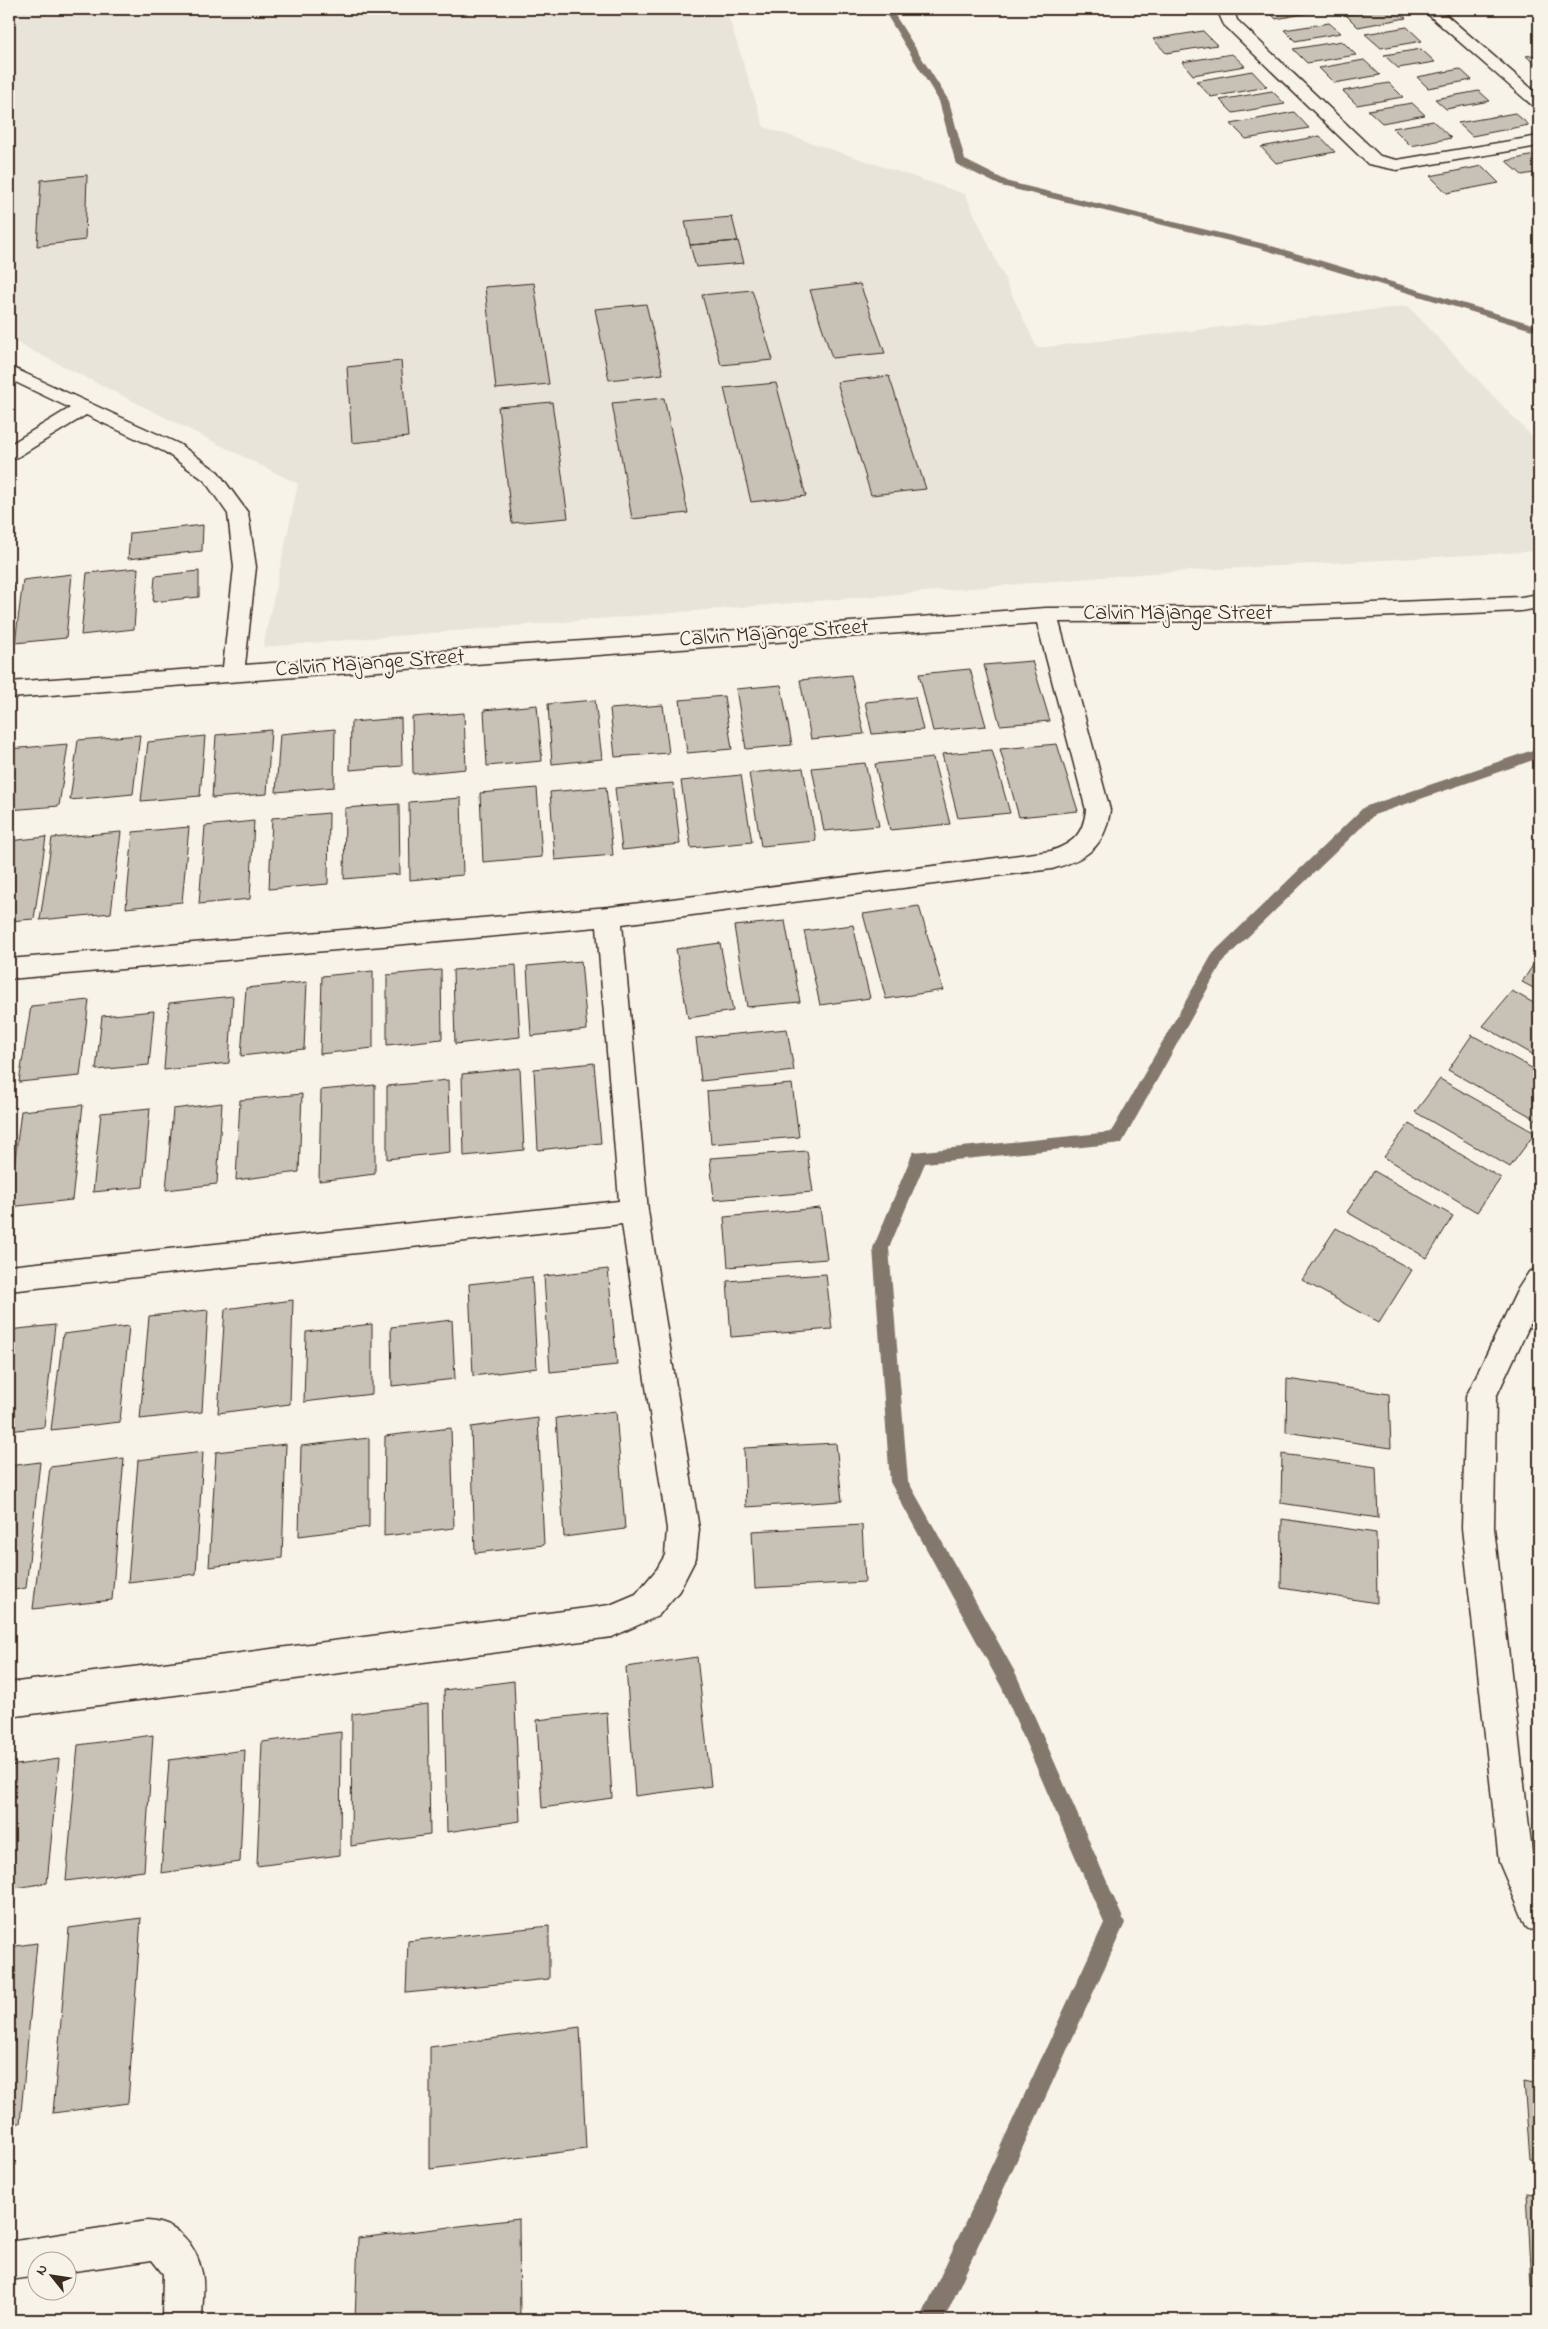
<svg xmlns="http://www.w3.org/2000/svg" width="1548" height="2329" viewBox="0 0 1548 2329" font-family="'Indie Flower',sans-serif">
	<style>
		.built { fill: #e9e4d9 }
		.lines { fill: none; stroke-linecap: round; stroke-linejoin: round }
		.stream { fill: #84786c; fill-rule: evenodd }
		.building { fill: #c8c1b6; stroke: #3b2a1e }
		.minor-casing { stroke: #3b2a1e; stroke-width: 3 }
		.minor { fill: #f7f3e8; fill-rule: evenodd }
		.labels { text-anchor: middle; dominant-baseline: central; stroke-width: 4.5; stroke-linejoin: round; paint-order: stroke }
		.street-label { font-size: 22px; fill: #3b2a1e; stroke: #f7f3e8 }
	</style>
	<rect width="100%" height="100%" fill="#f7f3e8"/>
	<filter id="ink" filterUnits="userSpaceOnUse"><feTurbulence type="fractalNoise" baseFrequency=".02" numOctaves="2"/><feDisplacementMap in="SourceGraphic" scale="10" xChannelSelector="R" yChannelSelector="G"/><feConvolveMatrix kernelMatrix="1 2 1 2 8 2 1 2 1" color-interpolation-filters="sRGB"/></filter>
	<g filter="url(#ink)">
		<!-- built -->
		<path class="built" d="M9,9H726L764,127L965,194L1037,348L1408,306L1539,444V551L1152,573L263,647L298,484L9,339V197L11,175L9,174Z"/>
		<g class="lines">
			<!-- stream -->
			<path class="stream" d="M883,9H891L949,101L965,160L1009,182L1265,244L1539,326V332L1258,248L1001,186L956,164L939,101Z
				M1539,748V758L1374,815L1223,961L1122,1143L925,1163L889,1248L908,1481L1016,1674L1125,1923L944,2320H920L1104,1923L1002,1688L890,1482L873,1248L913,1152L1111,1132L1213,953L1364,807Z"/>
		</g>
		<!-- building -->
		<path class="building" d="M1266,9H1316L1319,11L1276,19Z
			M1384,9H1395L1406,18L1358,27L1346,15Z
			M1329,23L1341,33L1295,41L1284,30Z
			M1407,27L1422,41L1381,48L1365,34Z
			M1203,31L1217,45L1166,53L1153,39Z
			M1342,41L1356,55L1307,63L1293,49Z
			M1421,49L1435,62L1398,68L1384,55Z
			M1232,54L1245,66L1193,75L1182,62Z
			M1539,54V67L1526,56Z
			M1364,60L1380,75L1334,83L1319,68Z
			M1460,69L1472,80L1428,88L1417,77Z
			M1252,71L1267,87L1211,97L1196,81Z
			M1389,83L1403,97L1357,105L1343,91Z
			M1272,91L1285,104L1233,113L1220,100Z
			M1479,91L1490,101L1446,109L1435,99Z
			M1412,103L1425,115L1382,123L1368,110Z
			M1294,112L1309,128L1246,139L1231,124Z
			M1515,113L1529,125L1472,136L1458,123Z
			M1433,121L1451,138L1411,146L1393,128Z
			M1320,136L1335,152L1276,163L1261,147Z
			M1539,154V172L1522,175L1506,161Z
			M1482,166L1499,183L1447,193L1430,176Z
			M87,175L85,240L37,246L41,180Z
			M732,217L738,241L690,245L685,221Z
			M738,241L744,263L696,267L690,245Z
			M534,283L549,384L496,389L485,287Z
			M860,284L885,353L832,358L810,290Z
			M752,290L773,360L721,365L702,295Z
			M646,304L663,374L609,380L595,309Z
			M401,361L408,437L352,443L347,367Z
			M889,376L926,489L871,495L837,382Z
			M776,383L806,496L751,502L724,388Z
			M664,398L688,513L632,519L612,403Z
			M552,402L568,518L512,523L498,407Z
			M203,525L202,551L128,559L130,533Z
			M138,568L134,629L81,635L87,573Z
			M199,571V597L153,602L155,576Z
			M72,574L66,638L15,643L23,580Z
			M9,583H14L9,623Z
			M1032,661L1050,721L1000,725L984,665Z
			M970,669L986,726L933,731L919,674Z
			M851,675L864,734L811,739L800,680Z
			M781,685L792,745L746,749L736,689Z
			M724,696L732,749L687,753L680,700Z
			M915,697L923,730L872,734L865,702Z
			M595,700L602,759L552,764L548,704Z
			M537,705L542,761L487,766L484,710Z
			M663,705L669,753L615,757L610,709Z
			M464,713L466,769L413,774L412,717Z
			M401,718L402,766L350,770L351,722Z
			M335,729L334,787L276,792L280,734Z
			M271,730L267,794L212,798L216,735Z
			M140,735L133,794L70,800L78,740Z
			M205,736L200,796L141,801L148,742Z
			M68,744L59,806L9,810V749Z
			M1057,744L1078,811L1019,817L1000,749Z
			M992,750L1010,813L958,818L942,754Z
			M933,758L950,824L890,830L875,764Z
			M865,763L879,826L824,831L812,768Z
			M803,768L816,841L761,846L749,773Z
			M741,775L752,842L691,848L681,781Z
			M673,783L680,844L622,850L615,788Z
			M606,787L613,855L555,860L550,792Z
			M537,788L542,857L483,862L480,793Z
			M461,798L463,875L410,880L409,802Z
			M399,804L400,874L344,879L345,808Z
			M329,813L328,884L269,889L272,818Z
			M254,821L250,899L199,904L205,826Z
			M189,827L182,902L126,908L133,832Z
			M121,832L111,913L40,920L52,838Z
			M46,837L34,919L9,921V841Z
			M919,906L943,990L886,999L863,914Z
			M785,921L800,1002L747,1007L734,926Z
			M853,925L870,998L820,1005L804,931Z
			M720,943L733,1011L688,1018L676,949Z
			M1539,956V991L1522,982Z
			M581,961L587,1030L531,1036L527,966Z
			M516,965L520,1037L455,1044L453,970Z
			M441,970L442,1039L387,1045V975Z
			M373,971V1048L320,1054L322,976Z
			M307,982L304,1049L241,1056L246,988Z
			M1512,991L1539,1006V1058L1483,1026Z
			M233,996L229,1063L164,1070L169,1003Z
			M89,1000L80,1076L19,1082L31,1006Z
			M154,1011L149,1065L96,1070L102,1016Z
			M787,1029L794,1071L701,1081L696,1038Z
			M1472,1035L1539,1072V1121L1448,1070Z
			M594,1063L601,1143L538,1150L534,1069Z
			M520,1068L524,1150L464,1156L462,1074Z
			M1440,1079L1535,1133L1510,1167L1415,1112Z
			M448,1080L450,1152L387,1159V1086Z
			M792,1084L799,1137L711,1144L707,1091Z
			M375,1085V1174L319,1181L321,1090Z
			M302,1094L299,1172L236,1180L240,1100Z
			M222,1103L217,1184L166,1190L173,1109Z
			M83,1105L72,1200L9,1207L21,1111Z
			M150,1108L143,1187L93,1192L101,1113Z
			M1409,1124L1501,1178L1477,1212L1384,1157Z
			M807,1151L813,1192L714,1200L710,1158Z
			M1374,1171L1453,1216L1427,1258L1347,1212Z
			M820,1208L827,1259L728,1267L724,1217Z
			M1336,1228L1412,1270L1379,1323L1302,1280Z
			M608,1269L617,1365L550,1372L544,1276Z
			M826,1274L832,1329L731,1337L727,1281Z
			M532,1277L537,1368L473,1376L469,1284Z
			M293,1300L290,1404L218,1413L225,1309Z
			M208,1310L202,1412L140,1419L149,1316Z
			M452,1320L455,1379L392,1386L391,1327Z
			M372,1324V1394L304,1402L306,1332Z
			M55,1325L44,1427L9,1431V1330Z
			M129,1326L120,1422L51,1430L63,1334Z
			M1287,1379L1389,1394L1391,1448L1286,1432Z
			M616,1411L625,1529L564,1537L556,1418Z
			M538,1418L544,1545L475,1553L471,1427Z
			M451,1428L454,1528L384,1536L385,1436Z
			M369,1438V1527L299,1536L301,1446Z
			M836,1443L842,1501L746,1507L744,1448Z
			M286,1444L282,1558L209,1567L216,1452Z
			M203,1452L196,1574L128,1582L138,1460Z
			M1282,1454L1376,1467L1378,1518L1281,1503Z
			M124,1458L112,1600L33,1609L50,1467Z
			M40,1462L26,1588L9,1591V1466Z
			M1282,1519L1376,1533L1377,1603L1281,1588Z
			M862,1525L865,1582L755,1588L752,1531Z
			M697,1657L711,1786L635,1796L626,1667Z
			M514,1681L520,1821L447,1832L444,1690Z
			M428,1704L430,1835L351,1846L352,1714Z
			M607,1712L612,1798L542,1808L537,1720Z
			M341,1732L340,1855L257,1866L262,1742Z
			M153,1735L144,1871L66,1881L78,1745Z
			M245,1750L240,1862L161,1873L169,1760Z
			M59,1759L47,1883L9,1889V1766Z
			M141,1918L128,2103L53,2113L69,1928Z
			M549,1926V1979L406,1993L408,1941Z
			M37,1943L20,2123L9,2124V1947Z
			M580,2027L586,2149L430,2169V2047Z
			M1524,2082L1539,2085V2161L1530,2159Z
			M1527,2192L1539,2194V2287L1532,2286Z
			M519,2219L520,2320H355L358,2238Z"/>
		<g class="lines">
			<defs>
				<path id="minor" d="M1221,9H1237L1235,14L1237,20L1380,156L1397,160L1539,136V146L1397,170L1368,164L1224,25L1219,14Z
					M1422,9H1439L1539,95V108L1533,106Z
					M9,366L179,444L218,472L248,513L256,567L245,665L1046,608L1273,607L1521,597L1539,594V608L1521,611L1273,621L1059,622L1110,810C1105,848 1086,859 1052,869L622,924L648,1211L699,1529L696,1558L679,1591L658,1616L612,1637L9,1717V1683L610,1605L636,1594L657,1569L665,1555L667,1529L622,1224L9,1291V1266L619,1201L597,927L9,979V959L609,907L1051,851C1074,843 1083,834 1086,810L1037,623L9,698V682L223,667L234,567L228,514L204,480L165,452L86,415L16,458L9,460V445L70,408L9,379Z
					M1539,1268V1305L1496,1397L1494,1528L1533,1861L1539,1875V1934L1527,1928L1499,1862L1462,1528L1466,1397L1518,1289L1529,1272Z
					M147,2221C177,2223 196,2243 202,2273C205,2287 202,2306 202,2320H162L163,2274L152,2260L68,2272V2262H38V2276L9,2280V2242Z"/>
			</defs>
			<!-- minor casing -->
			<use href="#minor" class="minor-casing"/>
			<!-- minor -->
			<use href="#minor" class="minor"/>
		</g>
	</g>
	<g class="labels">
		<!-- street labels -->
		<g class="street-label">
			<text x="1178" y="614">Calvin Majange Street</text>
			<text transform="translate(774 634) rotate(-4)">Calvin Majange Street</text>
			<text transform="translate(370 664) rotate(-4)">Calvin Majange Street</text>
		</g>
	</g>
	<!-- margin -->
	<rect width="1548" height="2329" fill="none" stroke="#f7f3e8" stroke-width="30"/>
	<rect x="15" y="15" width="1518" height="2299" fill="none" stroke="#3b2a1e" stroke-width="2" filter="url(#ink)"/>
	<!-- north arrow -->
	<g transform="translate(52 2276) rotate(300)"><circle r="24" fill="#f7f3e8" stroke="#aca397"/>
	<path d="M0-4L9 19L0 12L-9 19Z" fill="#3b2a1e"/>
	<text y="-8" font-size="14" font-weight="bold" text-anchor="middle" fill="#3b2a1e">N</text>
	</g>
</svg>
